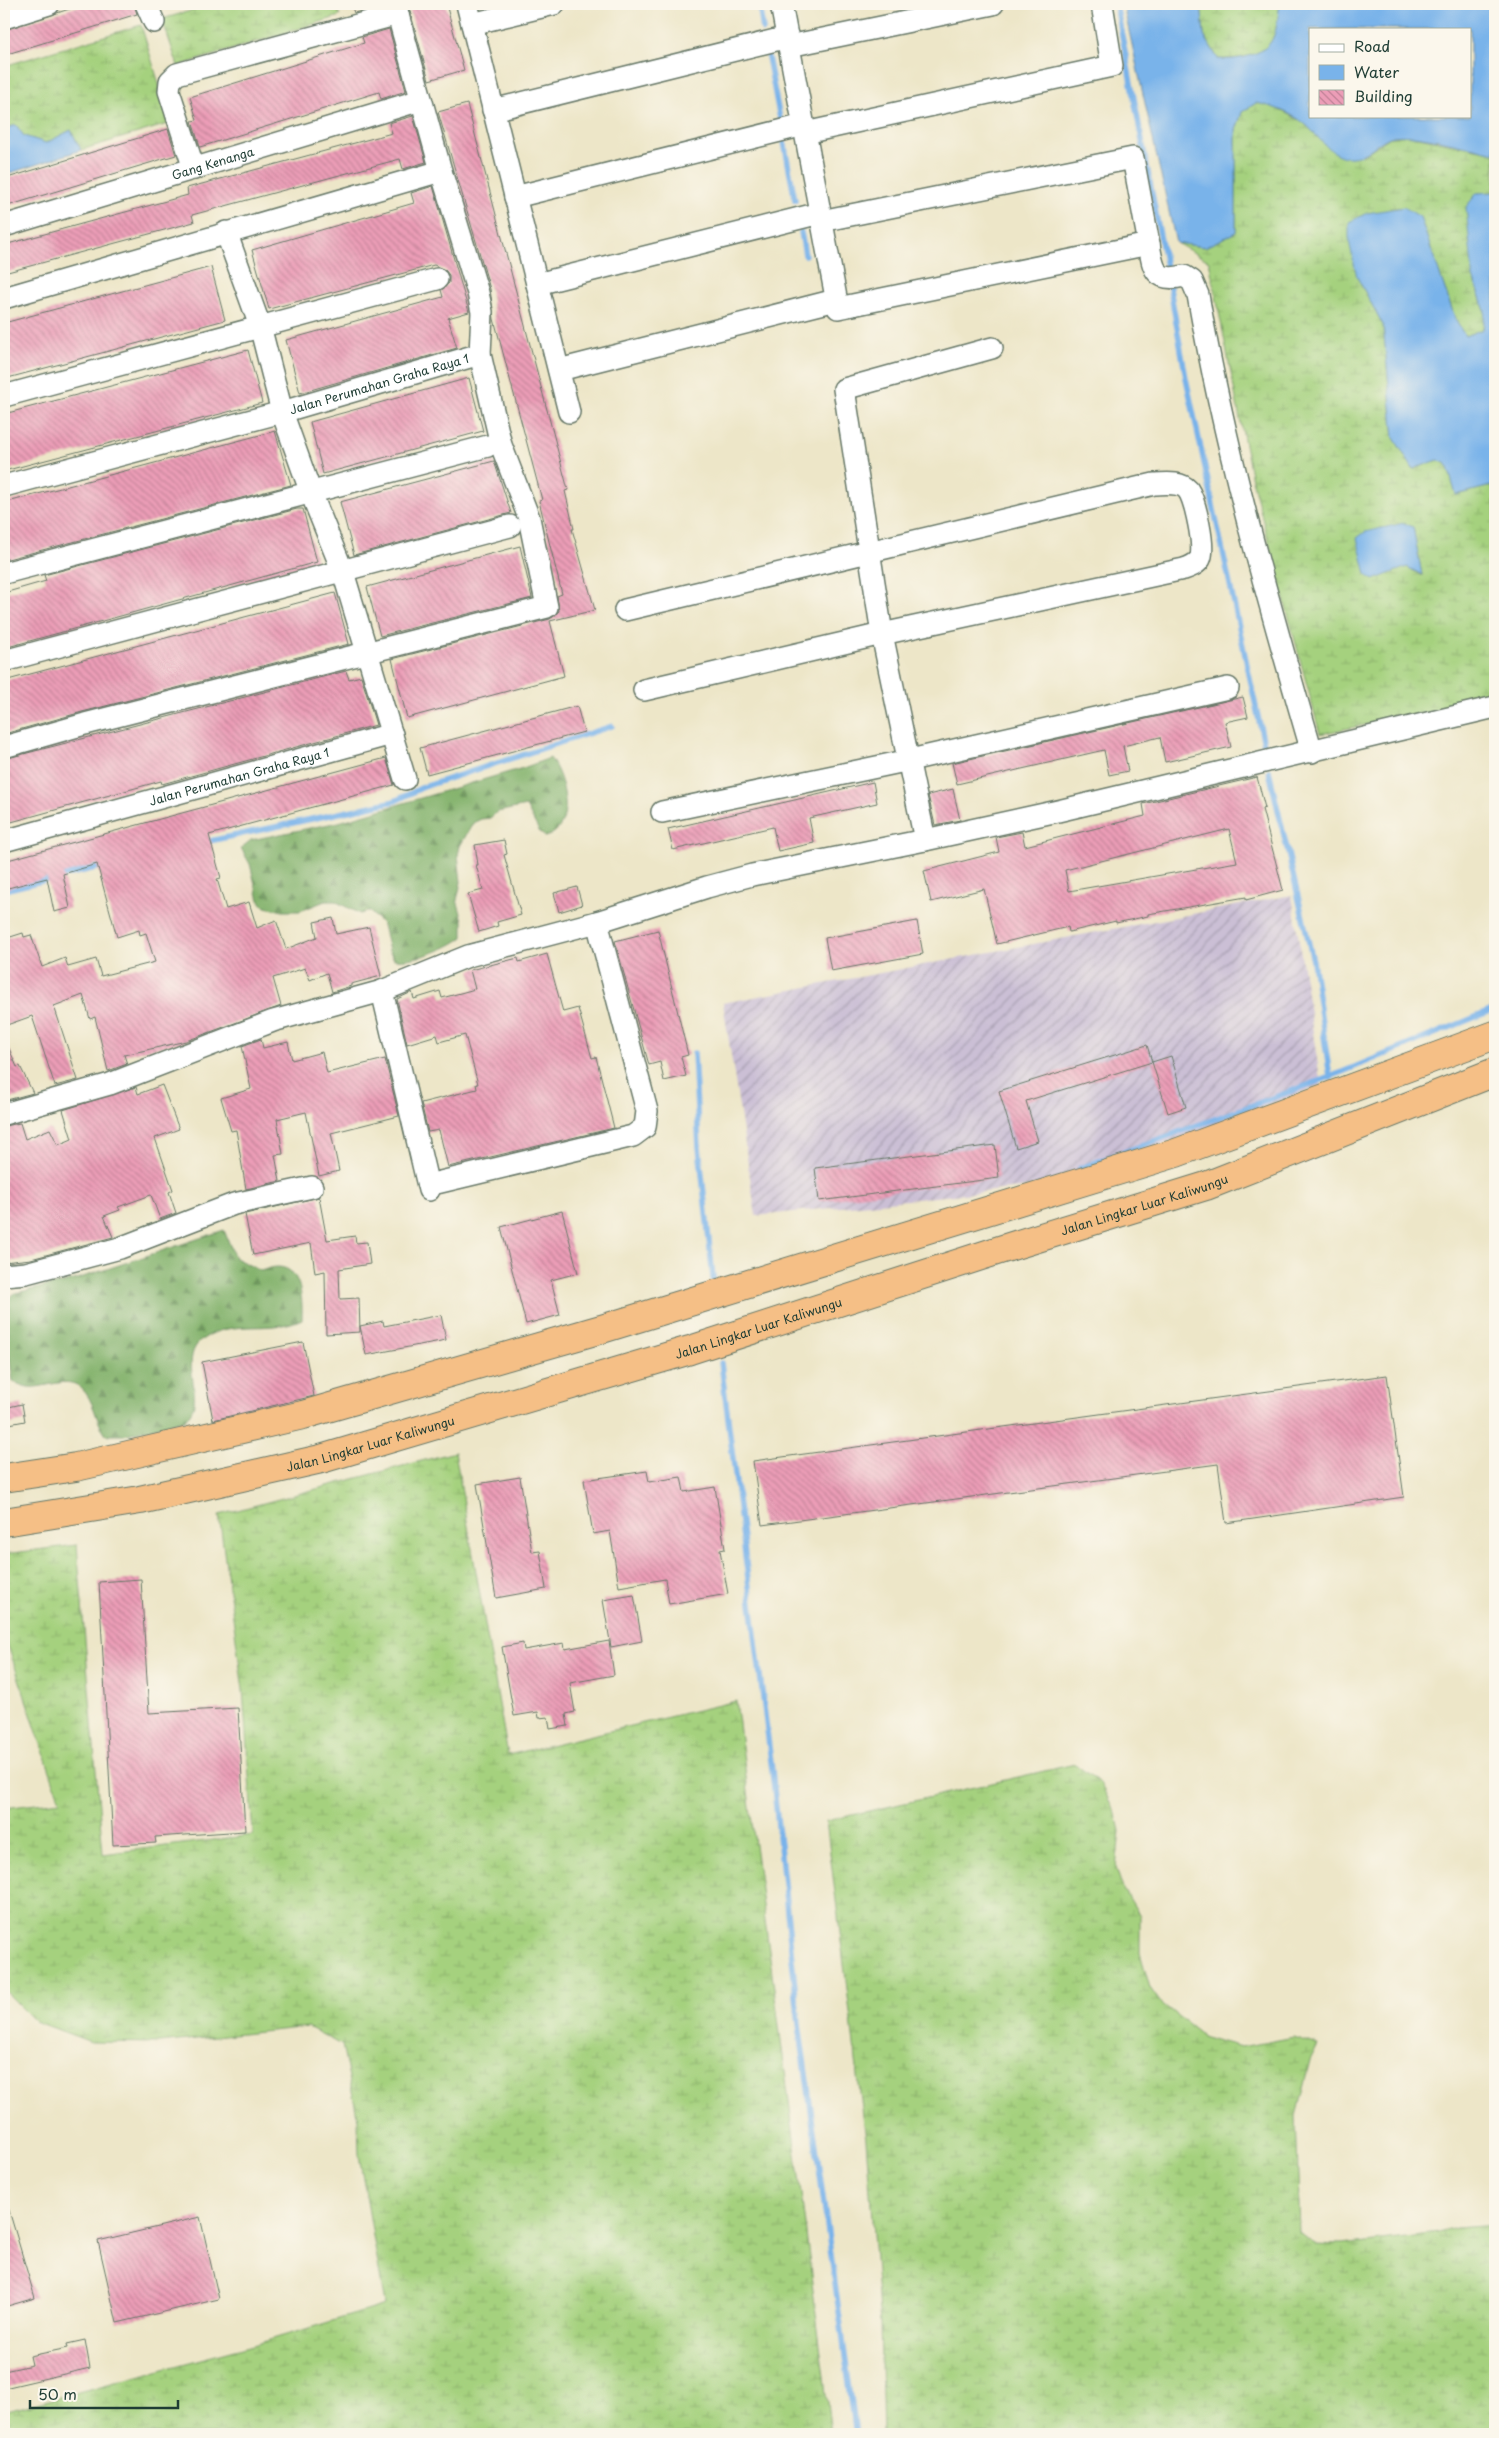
<svg xmlns="http://www.w3.org/2000/svg" width="1499" height="2438" viewBox="0 0 1499 2438" font-family="'Playpen Sans',sans-serif">
	<style>
		.industrial { fill: url(#industrial-furrows) }
		.forest { fill: url(#forest-firs); stroke: #527850 }
		.wetland { fill: url(#wetland-marsh); stroke: #628759; fill-rule: evenodd }
		.water { fill: #79b3ea; stroke: #4c788f; fill-rule: evenodd }
		.lines { fill: none; stroke-linecap: round; stroke-linejoin: round }
		.stream { stroke: #79b3ea; stroke-width: 5.5 }
		.building { fill: url(#building-back-hatch); fill-rule: evenodd }
		.minor-casing { stroke: #677868; stroke-width: 24 }
		.trunk-casing { stroke: #677868; stroke-width: 30 }
		.minor { stroke: #fff; stroke-width: 21 }
		.trunk { stroke: #f5bf86; stroke-width: 28 }
		.labels { text-anchor: middle; dominant-baseline: central; stroke-width: 4; stroke-linejoin: round; paint-order: stroke }
		.street-label { font-size: 12px; fill: #1f3d34; stroke: #fbf7ec }
	</style>
	<defs>
		<pattern id="industrial-furrows" width="10" height="10" patternUnits="userSpaceOnUse" patternTransform="scale(1.25)"><rect width="10" height="10" fill="#cbbfd5"/><path d="M-1 1l2-2M0 10L10 0M9 11l2-2" fill="none" stroke="#a49cae"/></pattern>
		<pattern id="forest-firs" width="22" height="20" patternUnits="userSpaceOnUse" patternTransform="scale(1.25)"><rect width="22" height="20" fill="#84b36d"/><path d="M5 1l3.5 6h-7zM16 11l3.5 6h-7z" fill="#6b935a"/></pattern>
		<pattern id="wetland-marsh" width="20" height="14" patternUnits="userSpaceOnUse" patternTransform="scale(1.25)"><rect width="20" height="14" fill="#a5d17e"/><path d="M1 5h8M5 5V1M11 12h8M15 12V8" fill="none" stroke="#8eb46e"/></pattern>
		<pattern id="building-back-hatch" width="6" height="6" patternUnits="userSpaceOnUse" patternTransform="scale(1.25)"><rect width="6" height="6" fill="#ec9db7"/><path d="M-1 5l2 2M0 0l6 6M5-1l2 2" fill="none" stroke="#bf8196"/></pattern>
	</defs>
	<rect width="100%" height="100%" fill="#fbf7ec"/>
	<filter id="ink" filterUnits="userSpaceOnUse"><feTurbulence type="fractalNoise" baseFrequency=".02" numOctaves="2"/><feDisplacementMap in="SourceGraphic" scale="10" xChannelSelector="R" yChannelSelector="G"/><feConvolveMatrix kernelMatrix="1 2 1 2 8 2 1 2 1" color-interpolation-filters="sRGB"/></filter>
	<filter id="wash" filterUnits="userSpaceOnUse"><feTurbulence type="fractalNoise" baseFrequency=".0096" numOctaves="4" result="noise"/><feDisplacementMap in="SourceGraphic" scale="20" xChannelSelector="R" yChannelSelector="G"/><feGaussianBlur stdDeviation="1.12" result="paint"/><feColorMatrix in="noise" values="0 0 0 0 0 0 0 0 0 0 0 0 0 0 0 0 0 1.4 0 .05"/><feComposite in="paint" operator="in"/></filter>
	<g filter="url(#wash)">
		<rect width="100%" height="100%" fill="#ede6c8"/>
		<!-- industrial -->
		<path class="industrial" d="M1292,895L1321,1085L1182,1138L1049,1185L756,1216L723,1003Z"/>
		<!-- forest -->
		<path class="forest" d="M550,758C565,778 577,828 545,837L539,831L526,806L497,812L490,818L481,819L473,823L460,846L458,855L461,882L457,900L463,920V937C448,949 413,962 394,959L389,951L383,925L369,911L360,914L335,901H325L300,911H283L265,907L259,900L250,864L241,848L251,840L339,822L523,768Z
			M224,1230L235,1258L261,1271C299,1255 303,1291 302,1319C271,1334 235,1319 206,1337C180,1352 197,1380 194,1403C194,1409 188,1415 185,1420L124,1435H106C95,1421 95,1400 81,1388C68,1375 44,1389 28,1387C23,1386 18,1384 13,1382L4,1319V1303L15,1293L71,1281Z"/>
		<!-- wetland -->
		<path class="wetland" d="M215,4H336L340,16L178,66L162,19Z
			M1201,4H1280C1278,15 1277,34 1270,43C1260,57 1234,60 1218,59L1204,35Z
			M141,25L171,123L81,150L71,130L46,143L24,136L16,125L4,129V66Z
			M1256,103L1272,106L1303,122L1329,148L1362,156L1390,137L1409,135L1495,153V192L1477,193L1473,277L1485,311L1483,329L1465,336L1456,321L1420,217L1357,277L1383,325L1394,438L1413,469L1438,460L1447,464L1456,495L1495,485V695L1453,707L1320,734L1252,480L1209,261L1176,243L1205,247L1236,232V130L1242,112ZM1413,527L1422,575H1421L1407,567Z
			M455,1452L508,1755L736,1701L799,2177L831,2434H4V2412L253,2345L385,2305L359,2155L358,2119L342,2045L308,2027L159,2043L91,2042L35,2021L4,1990V1808L60,1801L4,1634V1554L77,1545L103,1854L253,1835L243,1690L219,1515Z
			M1075,1764L1100,1783L1116,1814L1120,1831L1116,1868L1122,1886L1140,1916V1953L1150,1988L1160,2002L1204,2037L1242,2047L1294,2037L1318,2045L1310,2061L1296,2116L1300,2233L1314,2244L1342,2245L1438,2233L1456,2228L1495,2225V2434H883L880,2325L866,2140L826,1821Z"/>
		<!-- water -->
		<path class="water" d="M1123,4H1201L1204,35L1218,59C1234,61 1260,56 1270,43C1277,34 1278,15 1280,4H1495V73L1493,75L1495,95V153C1472,148 1410,130 1390,137C1373,144 1366,159 1346,157C1329,155 1317,134 1305,124C1292,113 1272,106 1256,103L1242,112L1236,130V232L1205,247L1176,243ZM1310,29H1470V116H1310Z
			M16,125L24,136L46,143L71,130L81,150L4,175V129Z
			M1495,192V468L1494,469L1495,485L1456,495L1447,464L1438,460L1413,469L1394,438L1383,325L1357,277L1349,241V222L1367,213L1404,207L1420,217L1456,321L1465,336L1483,329L1485,311L1473,277L1466,207L1477,193Z
			M1404,523L1413,527L1422,575L1407,567L1373,580L1366,574L1357,538L1365,532Z"/>
		<g class="lines">
			<!-- stream -->
			<path class="stream" d="M759,4L763,30
				M1116,4L1167,272
				M768,57L780,119
				M784,142L795,200
				M801,232L805,255
				M1169,283L1186,378L1265,749
				M1269,771L1313,961L1330,1077
				M205,842L395,801L423,787L612,726
				M4,890L104,866
				M694,1053L699,1147L714,1287
				M1080,1168L1330,1077L1495,1009
				M721,1363L772,1770L799,2024L856,2434"/>
		</g>
		<g id="blocks">
			<!-- building -->
			<path class="building" d="M85,4H134L137,14L4,55V30Z
				M351,4H383V5L354,13Z
				M408,4H446L464,70L429,80Z
				M389,29L406,91L381,99L379,92L200,147L192,121L197,120L190,97L364,43L362,37Z
				M467,104L568,490L565,491L574,529H572L595,610L550,621L564,676L407,718L392,659L550,619L559,611L557,596L562,594L539,501L542,500L494,319L490,289L438,112Z
				M413,116L426,162L403,169L400,159L336,176L192,215L194,222L4,273V245L188,195L187,188L392,133L389,123Z
				M168,129L176,155L4,207V179Z
				M433,186L469,312L448,318L457,348L300,393L286,340L443,297L441,290L449,283V275L445,270L434,265L269,309L252,250L414,203L411,193Z
				M211,267L225,320L4,379V323Z
				M248,350L262,403L4,471V414Z
				M469,378L483,431L323,474L310,422Z
				M275,431L291,485L4,560V503Z
				M494,461L511,513L354,555L340,502Z
				M297,509H303L317,562L4,648V593L46,581L44,575Z
				M520,546L532,598L380,636L367,587Z
				M335,593L349,644L82,712L4,734V681Z
				M346,671L349,679L361,676L376,725L162,784L161,781L4,824V759Z
				M1243,697L1248,717L1225,722L1231,747L1165,762L1160,737L1123,746L1128,771L1109,775L1104,750L957,784L952,763Z
				M577,706L584,732L427,774L420,748Z
				M386,758L394,785L209,835L221,878L217,879L226,909L249,902L257,928L276,920L286,949L317,937L314,922L333,918L336,934L369,927L381,976L351,984V986L332,992L327,973L310,980L305,968L273,978L281,1006L186,1041L124,1055L127,1064L108,1071L95,1017L90,1019L83,995L54,1006L78,1080L55,1086L32,1016L4,1026V939L23,933L24,937L31,935L42,967L65,958L68,967L96,959L101,976L155,962L146,933L140,935L139,930L117,937L97,864L63,874L70,908L54,912L47,878L4,889V861Z
				M1257,777L1265,808L1262,809L1283,890L1246,900V897L1148,914V916L1116,923V921L1069,932L1068,927L997,944L984,889L931,902L924,871L999,852L996,837L1022,832L1025,846L1145,816L1143,804ZM1229,829L1237,862L1069,891L1065,870Z
				M873,782L877,803L809,818L814,843L778,851L773,827L673,850L668,829Z
				M953,789L960,820L935,825L928,795Z
				M504,840L507,854L504,855L521,915L497,922L498,926L479,932L468,894L483,890L476,865H478L475,845Z
				M577,887L582,905L559,912L554,893Z
				M917,921L923,954L831,971L825,938Z
				M658,930L688,1055L681,1057L686,1076L664,1081L660,1062L649,1065L615,941Z
				M547,954L563,1012L578,1008L592,1058L596,1057L614,1128L448,1167L439,1130L428,1132L421,1103L477,1089L476,1084H478L465,1035L439,1042L437,1035L407,1044L397,999L412,992L414,999L440,991L442,998L475,989L470,970L518,958L519,962Z
				M4,1037L17,1067L20,1066L33,1093L7,1100L4,1092Z
				M261,1039L263,1048L288,1042L292,1060L322,1052L327,1073L385,1059L399,1116L331,1133L339,1171L319,1176L306,1112L277,1119L283,1154L275,1155L280,1181L246,1189L236,1130L231,1131L221,1098L251,1089L242,1046Z
				M1147,1045L1152,1062L1171,1056L1186,1107L1168,1113L1152,1062L1026,1101L1038,1141L1016,1148L999,1091Z
				M162,1085L179,1129L155,1138L173,1190L169,1192L176,1213L160,1219L151,1195L118,1207L120,1210L104,1216L113,1237L31,1259L4,1262V1126L20,1123L25,1139L50,1129L58,1145L72,1139L63,1110L136,1087L138,1094Z
				M995,1145L999,1178L819,1201L815,1168Z
				M319,1197L327,1240L355,1236L356,1243L367,1242L370,1264L339,1269L340,1299L359,1298L360,1332L326,1334L325,1271L315,1273L311,1243L253,1255L245,1214Z
				M562,1211L578,1273L551,1280L560,1315L526,1324L501,1227Z
				M441,1315L446,1340L366,1355L360,1326L383,1321L384,1326Z
				M303,1342L314,1396L213,1420L202,1362Z
				M1387,1375L1404,1497L1226,1523L1218,1464L762,1525L753,1461Z
				M22,1404L25,1421L4,1425V1408Z
				M647,1471L649,1482L681,1477L684,1492L715,1487L725,1549L720,1550L728,1594L669,1604L665,1579L619,1587L610,1531L593,1534L584,1480Z
				M520,1477L532,1552L540,1551L546,1589L496,1598L477,1484Z
				M141,1579L149,1713L238,1708L245,1831L155,1837L156,1843L113,1845L99,1582Z
				M634,1595L642,1641L611,1647L603,1600Z
				M609,1641L614,1675L570,1683L575,1712L566,1714L568,1726L550,1729L548,1717L539,1718L538,1712L514,1716L502,1647L523,1643L524,1650L564,1643L565,1649Z
				M8,2207L35,2298L4,2307V2208Z
				M200,2217L219,2299L117,2323L98,2241Z
				M85,2340L90,2368L4,2388V2371L32,2365L30,2356L68,2348L67,2344Z"/>
		</g>
	</g>
	<g filter="url(#ink)">
		<use href="#blocks" fill-opacity="0" stroke="#677868" stroke-width="1"/>
		<g class="lines">
			<defs>
				<g id="minor">
					<path d="M146,4L154,22"/>
					<path d="M467,4L569,412"/>
					<path d="M781,4L838,308L1149,244C1153,268 1154,283 1184,276L1192,281L1198,295C1225,450 1268,601 1312,752"/>
					<path d="M4,18L49,4"/>
					<path d="M472,24L554,4"/>
					<path d="M789,46L993,4"/>
					<path d="M493,110L788,37"/>
					<path d="M805,133L1112,66L1102,4"/>
					<path d="M194,169L169,91L170,81L177,74L398,14"/>
					<path d="M515,197L804,125"/>
					<path d="M821,221L1133,158L1149,244"/>
					<path id="s1" d="M4,226L421,100"/>
					<path d="M226,232L260,326L282,412L311,493L343,572L405,779"/>
					<path d="M537,284L820,213"/>
					<path d="M4,298L441,171"/>
					<path d="M559,370L836,300"/>
					<path d="M4,396L437,279"/>
					<path id="s2" d="M4,486L282,412L480,354"/>
					<path d="M4,573L488,446"/>
					<path d="M625,610L1154,484C1164,484 1180,481 1188,490C1195,500 1206,549 1200,559C1196,565 1190,567 1184,569L882,634L644,690"/>
					<path d="M4,661L510,526"/>
					<path d="M4,747L85,724L547,607L529,518L501,445L480,354L482,312L478,293L441,171L395,4"/>
					<path d="M662,812L910,760L1228,688"/>
					<path d="M925,840L882,634L844,389L992,348"/>
					<path id="s3" d="M4,841L392,734"/>
					<path d="M382,991L429,1190"/>
					<path d="M4,1114L110,1084L273,1021L382,991L468,956L597,922L707,887L752,875L925,840L1058,811L1495,707"/>
					<path d="M428,1185L633,1136L645,1127L647,1111L597,922"/>
					<path d="M4,1275L26,1273L120,1248L234,1204L312,1187"/>
				</g>
				<g id="trunk">
					<path d="M4,1478L76,1467L303,1415L605,1328L1176,1153L1495,1035"/>
					<path id="s4" d="M4,1522L140,1500L321,1459L690,1350L1012,1246L1206,1186L1495,1072"/>
				</g>
			</defs>
			<!-- minor casing -->
			<use href="#minor" class="minor-casing"/>
			<!-- trunk casing -->
			<use href="#trunk" class="trunk-casing"/>
			<!-- minor -->
			<use href="#minor" class="minor"/>
			<!-- trunk -->
			<use href="#trunk" class="trunk"/>
		</g>
	</g>
	<g class="labels">
		<!-- street labels -->
		<g class="street-label">
			<text stroke="none"><textPath href="#s1" startOffset="218">Gang Kenanga</textPath></text>
			<text stroke="none"><textPath href="#s2" startOffset="389">Jalan Perumahan Graha Raya 1</textPath></text>
			<text stroke="none"><textPath href="#s3" startOffset="244">Jalan Perumahan Graha Raya 1</textPath></text>
			<text stroke="none"><textPath href="#s4" startOffset="1185">Jalan Lingkar Luar Kaliwungu</textPath></text>
			<text stroke="none"><textPath href="#s4" startOffset="780">Jalan Lingkar Luar Kaliwungu</textPath></text>
			<text stroke="none"><textPath href="#s4" startOffset="375">Jalan Lingkar Luar Kaliwungu</textPath></text>
		</g>
	</g>
	<!-- margin -->
	<rect width="1499" height="2438" fill="none" stroke="#fbf7ec" stroke-width="20"/>
	<!-- legend -->
	<rect x="1309" y="28" width="162" height="90" fill="#fbf7ec" stroke="#a3ada2"/>
	<rect x="1319" y="44" width="25" height="8" fill="#ffffff" stroke="#a3ada2"/>
	<text x="1354" y="52" font-size="15" fill="#1f3d34">Road</text>
	<rect x="1319" y="65" width="25" height="15" fill="#79b3ea" stroke="#a3ada2"/>
	<text x="1354" y="78" font-size="15" fill="#1f3d34">Water</text>
	<rect x="1319" y="90" width="25" height="15" fill="url(#building-back-hatch)" stroke="#a3ada2"/>
	<text x="1354" y="102" font-size="15" fill="#1f3d34">Building</text>
	<!-- scale -->
	<path d="M30 2400v8h148v-8" fill="none" stroke="#1f3d34" stroke-width="2.5"/>
	<text x="38" y="2400" font-size="15" fill="#1f3d34" stroke="#fbf7ec" stroke-width="4" paint-order="stroke">50 m</text>
</svg>
